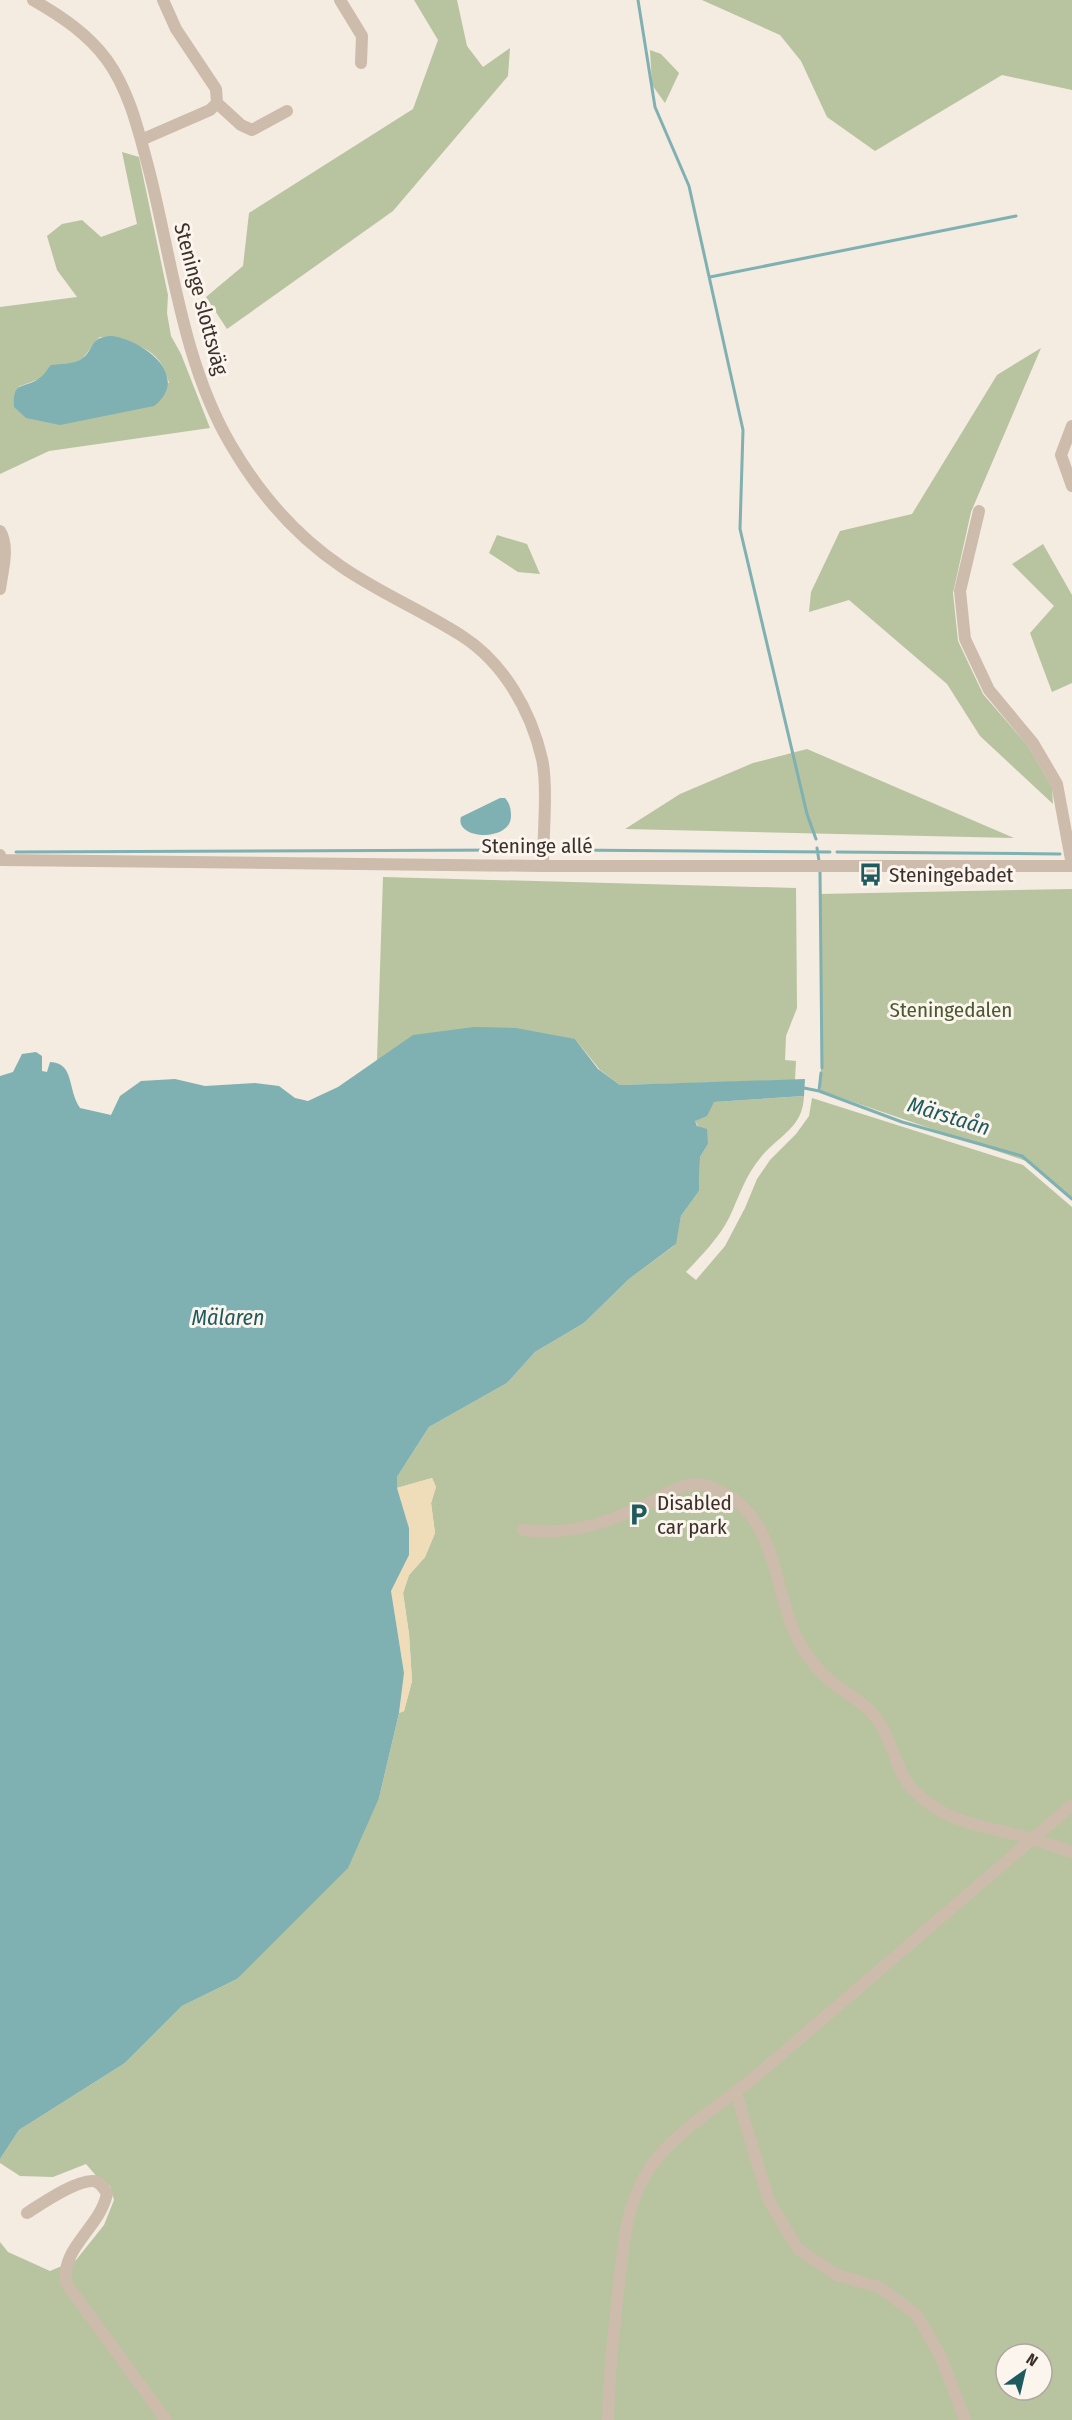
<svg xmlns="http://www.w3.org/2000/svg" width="1072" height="2420" viewBox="0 0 1072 2420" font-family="'Fira Sans Condensed',sans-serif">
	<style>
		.green { fill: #b8c4a0; fill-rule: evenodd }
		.sand { fill: #efdcb8 }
		.water { fill: #7fb0b2 }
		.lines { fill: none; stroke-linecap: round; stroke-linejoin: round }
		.stream { stroke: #7fb0b2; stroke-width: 3 }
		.minor { stroke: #cdbbac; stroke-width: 12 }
		.labels { text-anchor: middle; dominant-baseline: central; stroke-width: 6; stroke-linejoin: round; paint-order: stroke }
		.street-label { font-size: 21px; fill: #3b302b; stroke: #fbf5ee }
		.poi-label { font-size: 21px; fill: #3b302b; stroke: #fbf5ee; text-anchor: start }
		.park-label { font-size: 21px; fill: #4a5a2e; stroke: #fbf5ee }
		.water-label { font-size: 22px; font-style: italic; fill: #1f5a5e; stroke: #fbf5ee }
	</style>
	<rect width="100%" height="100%" fill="#f4ebe1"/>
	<!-- green -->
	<path class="green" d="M414,0H457L467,46L483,67L510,48L508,76L393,211L227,329L206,297L243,266L249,213L413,109L438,40Z
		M702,0H1072V90L1002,75L875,151L827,117L801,61L780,35Z
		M650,50L661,54L679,73L665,103L652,85Z
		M122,152L139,157L168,295L167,313L171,336L181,354L210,428L49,451L0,474V307L77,297L57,270L47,236L62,224L82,220L101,237L137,224ZM100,337C132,342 161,346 169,383L18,387C36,380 63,371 79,361C89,354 91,344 100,337Z
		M1041,348L971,512L953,593L958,641L983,694L1028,746L1052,787L1053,804L980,736L947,684L849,600L809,612L811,592L840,531L912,514L997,375Z
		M497,535L527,544L540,574L518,572L489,553Z
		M1043,544L1072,595V683L1052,692L1030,633L1054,606L1012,564Z
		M807,749L1014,838L625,829L680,794L753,763Z
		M383,877L796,888L797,1008L786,1036L785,1060L796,1061L795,1080L620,1085L600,1070L575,1039L377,1060Z
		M1072,889V1199L1026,1161L821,1091L820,894Z
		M804,1096C803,1128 779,1135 761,1157C745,1176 739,1197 729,1218C718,1239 702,1255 686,1272L696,1280L725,1246L745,1208L757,1179L770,1160L796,1134L809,1116L812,1098L1023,1165L1072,1207V2420H0V2242L8,2252L50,2271L76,2260L104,2225L114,2200L110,2186L98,2178L86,2164L53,2177L20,2176L0,2163V2159L19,2130L125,2063L182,2006L237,1979L379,1798L399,1713L404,1711L412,1681L409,1634L403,1593L409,1575L425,1557L435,1533L431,1503L436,1487L432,1478L397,1488V1477L429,1427L507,1383L535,1352L584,1323L629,1279L675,1245L681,1216L699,1191L700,1157L708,1144L695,1121L714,1102ZM1006,2354H1042V2390H1006Z"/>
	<!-- sand -->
	<path class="sand" d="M432,1478L436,1487L431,1503L435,1533L425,1557L409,1575L403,1593L409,1634L412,1681L404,1711L399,1713L404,1673L391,1591L409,1555V1528L397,1488Z"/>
	<!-- water -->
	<path class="water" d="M112,336C143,340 192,376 154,406L60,425L26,418L14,407C12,379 25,390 41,377C45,374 48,368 51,365C60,364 73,364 80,360C96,350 87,337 112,336Z
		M500,798H505C510,804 511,809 511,816C511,843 454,839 461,817Z
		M474,1027L516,1028L575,1039L598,1069L620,1085L805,1079L804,1096L714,1102L707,1116L695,1121L697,1126L707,1129L708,1144L700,1157L699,1191L681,1216L676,1244L629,1279L584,1323L535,1352L507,1383L429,1427L397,1477V1488L409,1528V1555L391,1591L404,1673L399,1713L379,1798L348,1868L237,1979L182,2006L125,2063L19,2130L0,2159V1076L13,1072L22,1054L36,1052L42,1056V1071L47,1072L50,1062C75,1063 67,1089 80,1108L111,1115L120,1096L141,1081L175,1079L205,1086L255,1083L279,1086L295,1098L308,1101L338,1087L413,1035Z"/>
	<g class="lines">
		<!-- stream -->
		<path class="stream" d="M638,0L655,107L689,186L743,430L740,529L807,814L816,839
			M710,277L1016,216
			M817,848L819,861
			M564,850L830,852
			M16,852L530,850
			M837,852L1060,854
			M820,872L822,1068
			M804,1088L819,1091L902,1122L1022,1156L1072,1199
			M819,1091L821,1073"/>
		<!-- minor -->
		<path class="minor" d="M33,0C61,16 88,34 107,60C130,92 139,133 149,170C172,260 183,364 231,445C259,493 296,536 342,567C380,593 423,611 462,636C504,663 531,711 542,759C548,786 543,836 543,866
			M340,0L362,36L361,63
			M217,103L241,125L252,130L287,111
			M141,140L210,110L217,103L216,89L176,29L163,0
			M1072,426L1061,455L1072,486
			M979,511L960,591L965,639L989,690L1033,743L1057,784L1072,865
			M0,531C10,547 2,572 0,589
			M0,855L1,860L543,866H1072
			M523,1530C567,1535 597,1526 637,1509C657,1501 681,1480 704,1485C710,1486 716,1490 721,1492C779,1518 773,1595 800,1644C806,1655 816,1667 825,1676C841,1692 863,1700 877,1719C891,1736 897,1775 914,1791C950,1826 988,1826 1033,1839C1046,1843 1059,1848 1072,1852
			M736,2093L769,2201L798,2249L837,2275L879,2287L917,2315L940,2355L965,2420
			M27,2213C41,2204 77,2179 94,2181C101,2183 104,2188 107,2194C99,2229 61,2247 66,2283L166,2420
			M608,2420C609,2378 613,2336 618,2294C622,2257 624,2217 641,2183C664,2136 717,2109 756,2076C861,1986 966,1895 1072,1805"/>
	</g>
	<!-- icons -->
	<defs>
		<symbol id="bus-bare" viewBox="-9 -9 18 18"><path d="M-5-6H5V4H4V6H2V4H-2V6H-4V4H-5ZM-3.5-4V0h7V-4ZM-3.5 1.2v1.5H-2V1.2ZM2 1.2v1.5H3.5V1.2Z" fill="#1f5a5e" stroke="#fbf5ee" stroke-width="2.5" paint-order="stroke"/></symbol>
		<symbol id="parking-bare" viewBox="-9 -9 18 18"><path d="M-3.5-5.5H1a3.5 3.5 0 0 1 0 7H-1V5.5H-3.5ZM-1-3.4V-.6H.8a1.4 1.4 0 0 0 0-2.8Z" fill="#1f5a5e" stroke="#fbf5ee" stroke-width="2.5" paint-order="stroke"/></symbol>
	</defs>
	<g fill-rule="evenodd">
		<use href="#bus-bare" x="854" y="858" width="33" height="33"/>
		<use href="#parking-bare" x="622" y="1498" width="33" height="33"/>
	</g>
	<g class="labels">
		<!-- street labels -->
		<g class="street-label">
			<text transform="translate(201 299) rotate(75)">Steninge slottsväg</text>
			<text x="537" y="846">Steninge allé</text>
		</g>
		<!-- poi labels -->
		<g class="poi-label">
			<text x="889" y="875">Steningebadet</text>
			<text x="657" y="1503">Disabled<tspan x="657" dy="24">car park</tspan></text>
		</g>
		<!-- park labels -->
		<g class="park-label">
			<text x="951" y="1010">Steningedalen</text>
		</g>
		<!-- water labels -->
		<g class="water-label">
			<text transform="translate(949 1116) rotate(17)">Märstaån</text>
			<text x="228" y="1317">Mälaren</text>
		</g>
	</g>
	<!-- north arrow -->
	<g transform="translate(1024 2372) rotate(34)"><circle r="28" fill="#fbf5ee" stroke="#aea6a0" stroke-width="1.5"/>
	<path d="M0-4.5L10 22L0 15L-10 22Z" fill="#1f5a5e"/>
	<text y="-9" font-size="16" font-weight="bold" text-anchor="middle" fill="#3b302b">N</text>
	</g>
</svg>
